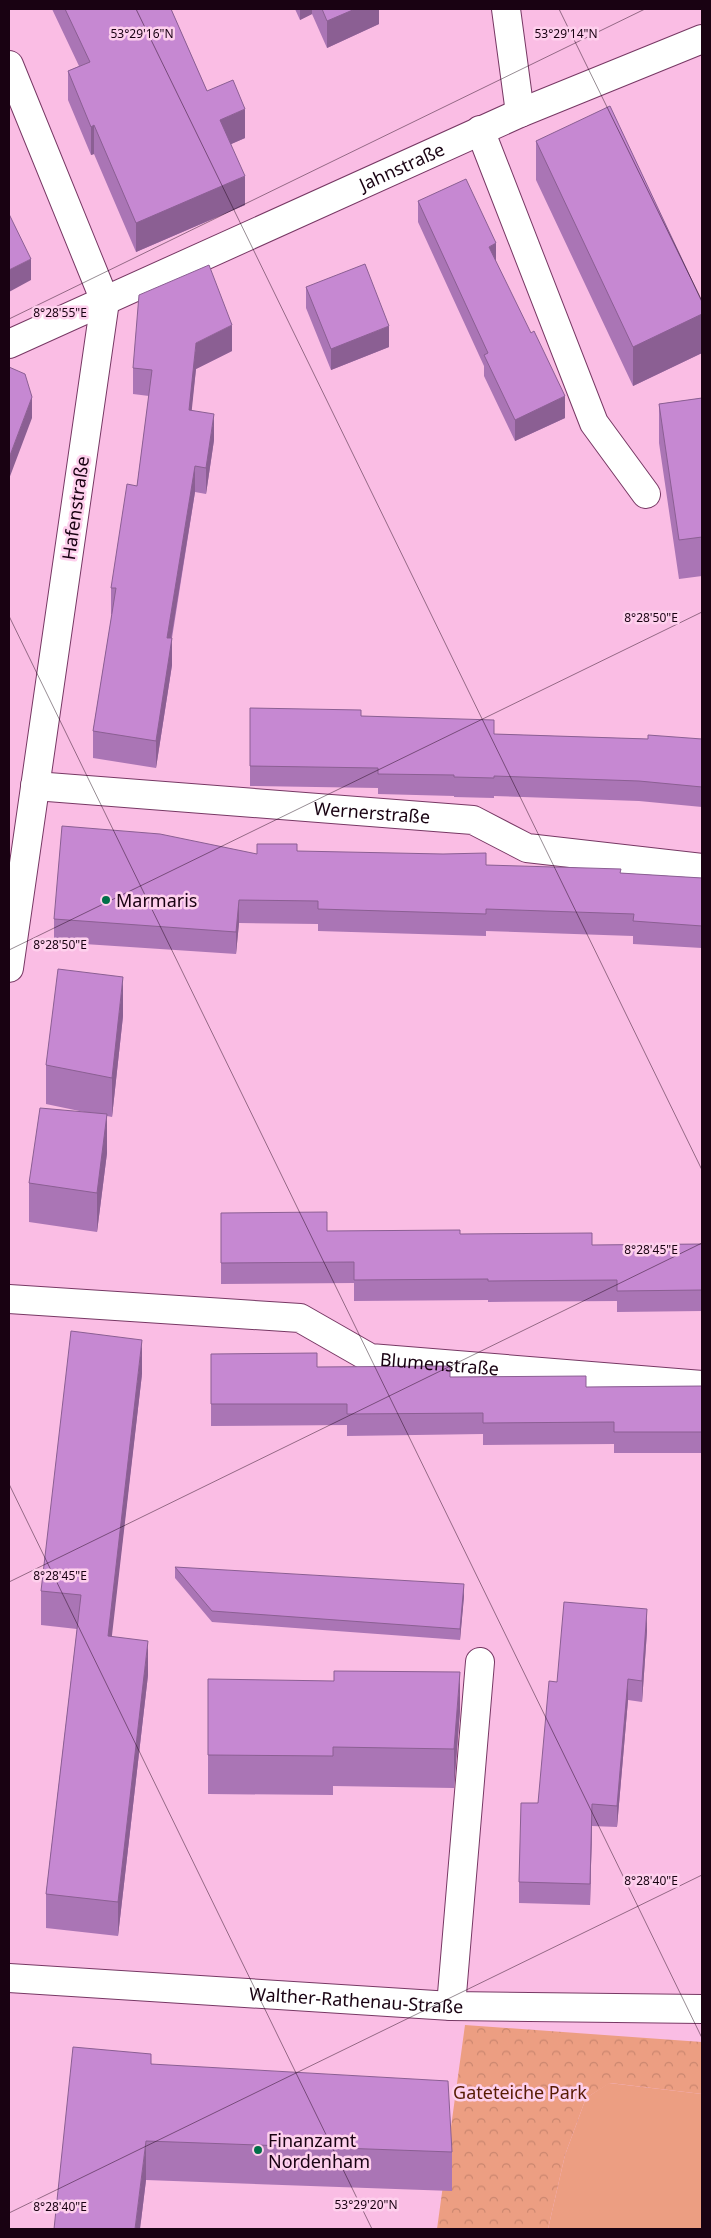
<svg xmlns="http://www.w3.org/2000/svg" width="711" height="2238" viewBox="0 0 711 2238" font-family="'Noto Sans',sans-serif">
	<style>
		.green { fill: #ec9e82 }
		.park { fill: url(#park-crowns) }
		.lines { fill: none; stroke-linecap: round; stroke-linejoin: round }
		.minor-casing { stroke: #773864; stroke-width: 30 }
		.minor { stroke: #fff; stroke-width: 28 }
		.wall { fill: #aa75b5 }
		.shaded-wall { fill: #8b5f93 }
		.building { fill: #c688d2; stroke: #8b5f93 }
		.ticks { fill: none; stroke: #190212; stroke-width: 1; stroke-opacity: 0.45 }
		.poi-dot { fill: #006f48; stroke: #fed0ed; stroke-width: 2 }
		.labels { text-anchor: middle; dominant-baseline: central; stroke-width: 5; stroke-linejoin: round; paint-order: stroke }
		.street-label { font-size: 18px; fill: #190212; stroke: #fed0ed }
		.poi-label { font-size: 18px; fill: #190212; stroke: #fed0ed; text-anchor: start }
		.park-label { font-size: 18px; fill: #561b03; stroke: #fed0ed }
		.ticks-label { font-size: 12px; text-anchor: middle; fill: #190212; stroke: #fed0ed; stroke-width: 5; stroke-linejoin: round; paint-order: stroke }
	</style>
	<defs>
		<pattern id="park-crowns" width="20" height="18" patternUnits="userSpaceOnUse" patternTransform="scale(1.25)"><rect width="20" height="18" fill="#ec9e82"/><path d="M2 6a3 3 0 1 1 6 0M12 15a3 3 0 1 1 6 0" fill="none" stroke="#ca866f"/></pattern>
	</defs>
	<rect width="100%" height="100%" fill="#fabde4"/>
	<!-- green -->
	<path class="green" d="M609,2083L702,2094V2229H548L565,2155L586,2098Z"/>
	<!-- park -->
	<path class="park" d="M465,2025L702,2042V2094L610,2083L586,2098L565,2155L548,2229H437Z"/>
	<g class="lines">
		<defs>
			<g id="minor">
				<path d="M506,9L520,113"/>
				<path d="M9,65L105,301L9,968"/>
				<path d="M480,130L594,423L646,494"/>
				<path id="s1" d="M9,344L520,113L702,39"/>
				<path id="s2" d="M35,786L473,820L527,848L702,868"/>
				<path id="s3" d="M9,1299L300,1318L370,1358L702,1385"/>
				<path id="s4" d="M9,1978L451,2006L702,2009"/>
				<path d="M451,2006L480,1662"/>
			</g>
		</defs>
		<!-- minor casing -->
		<use href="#minor" class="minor-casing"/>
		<!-- minor -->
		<use href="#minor" class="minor"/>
	</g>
	<!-- wall -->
	<path class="wall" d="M52,9H171L207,91L245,138L231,144L245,205L136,252L94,154L91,155L68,100V71L79,66Z
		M295,9H379V24L327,48L312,14L300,20Z
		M536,141L702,302V353L633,386L536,180Z
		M418,201L496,262L565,418L515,441L484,376V366L418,222Z
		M306,287L389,347L331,370L306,308Z
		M232,351L196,369L191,411L214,440L206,494L195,492L172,638V665L156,768L93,758V731L112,614H111V588L137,486L149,396L133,394V368Z
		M702,398V576L679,579L659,443V404Z
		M250,708L361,716L494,734L648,739H702V807L639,801L494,796V798L454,797V796L378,794V788L250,786Z
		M297,851L486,865L702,878V948L633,944V936L486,931V936L318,931V924L239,923L236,954L54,942V919L257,854Z
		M123,1016L112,1117L107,1116V1153L97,1232L29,1222V1183L89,1113L46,1104V1065Z
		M221,1213L327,1231L460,1234L592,1245L702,1244V1311L617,1312V1301L488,1302V1300L354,1301V1283L221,1284Z
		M211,1354L317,1367L586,1387L702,1386V1453H614V1444L483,1445V1434L347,1436V1425L211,1426Z
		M142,1374L111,1637L148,1675L118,1936L46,1928V1894L77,1629L41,1625V1591Z
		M175,1567L464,1596L460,1640L212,1622L175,1578Z
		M647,1631L642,1702L628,1700L617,1827L592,1826L590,1905L519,1903V1882L538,1803L557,1682Z
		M208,1679L460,1711L454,1788L333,1786V1795L208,1794Z
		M151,2064L452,2152V2191L146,2180L140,2229Z"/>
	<!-- shaded-wall -->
	<path class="shaded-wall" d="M300,9H312V14L300,20Z
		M355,9H379V24L327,48V21Z
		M245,109V138L220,149V120Z
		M94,125V154L91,155V127Z
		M245,176V205L136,252V223Z
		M496,243V265L489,247Z
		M31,259V280L9,292V270Z
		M702,314V353L633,386V347Z
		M232,325V351L196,369L189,437V410L196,343Z
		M389,326V347L331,370V349Z
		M565,396V418L515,441V420Z
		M32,397V418L9,479V458Z
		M214,414V440L206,494V468Z
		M195,466V492L167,664V638Z
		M172,638V665L156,768V741Z
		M239,900V923L236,954V932Z
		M123,977V1016L112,1117V1078Z
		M107,1114V1153L97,1232V1193Z
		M142,1340V1374L108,1670V1636Z
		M464,1584V1596L460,1640V1629Z
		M647,1609V1631L642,1702V1681Z
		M148,1641V1675L118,1936V1902Z
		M460,1672V1711L454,1788V1749Z
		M628,1679V1700L617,1827V1806Z
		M592,1804V1826L590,1905V1884Z
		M146,2141V2180L140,2229H135Z"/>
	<!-- building -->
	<path class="building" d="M65,9H171L207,91L233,80L245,109L220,120L245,176L136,223L94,125L91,127L68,71L90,62Z
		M322,9H355L327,21Z
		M610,106L702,302V314L633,347L536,141Z
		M466,179L496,243L489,247L531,333L534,331L565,396L515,420L484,355L488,353L418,201Z
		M9,214L31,259L9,270Z
		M365,264L389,326L331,349L306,287Z
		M209,265L232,325L196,343L189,410L214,414L206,468L195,466L167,638H172L156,741L93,731L116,588H111L127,484L137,486L152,370L133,368L139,295Z
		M9,367L25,374L32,397L9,458Z
		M702,398V537L679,540L659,404Z
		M250,708L361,710V716L494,720V734L648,739V735L702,739V787L639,781L494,776V778L454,777V775L378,774V768L250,766Z
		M62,826L160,834L257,854V844H297V851L443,854L486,853V865L621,869L620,873L702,878V926L633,921L634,914L486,909V914L318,909V901L239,900L236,932L54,919Z
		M58,969L123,977L112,1078L46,1065Z
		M40,1108L107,1114L97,1193L29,1183Z
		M327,1212V1231L460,1230V1234L592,1233V1245L702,1244V1290L617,1291V1280L488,1281V1279L354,1280V1262L221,1263V1213Z
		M71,1331L142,1340L108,1636L148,1641L118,1902L46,1894L81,1595L41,1591Z
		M317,1353V1367L450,1366V1377L586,1376V1387L702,1386V1432H614V1422L483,1423V1413L347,1414V1404H211V1354Z
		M175,1567L464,1584L460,1629L212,1611Z
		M564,1602L647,1609L642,1681L628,1679L617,1806L592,1804L590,1884L519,1882L521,1803H538L549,1681L557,1682Z
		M334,1671L460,1672L454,1749L333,1747V1756L208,1755V1679L334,1681Z
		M73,2047L151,2054V2064L448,2081L452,2152L146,2141L135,2229H54Z"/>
	<!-- ticks -->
	<path class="ticks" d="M136,9L702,1170M559,9L702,301M9,319L645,9M9,616L702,2038M9,950L702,612M9,1484L372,2229M9,1582L702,1243M9,2213L702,1875"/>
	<!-- markers -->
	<g class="poi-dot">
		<circle cx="106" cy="900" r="5"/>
		<circle cx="258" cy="2150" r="5"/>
	</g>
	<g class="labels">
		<!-- street labels -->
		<g class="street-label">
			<text stroke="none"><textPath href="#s1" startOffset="431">Jahnstraße</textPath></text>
			<text transform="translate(75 508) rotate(-82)">Hafenstraße</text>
			<text stroke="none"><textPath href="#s2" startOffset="338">Wernerstraße</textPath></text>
			<text stroke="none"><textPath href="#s3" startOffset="442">Blumenstraße</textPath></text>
			<text stroke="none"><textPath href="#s4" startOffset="348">Walther-Rathenau-Straße</textPath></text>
		</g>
		<!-- poi labels -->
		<g class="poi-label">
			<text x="116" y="900">Marmaris</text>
			<text x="268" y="2140">Finanzamt<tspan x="268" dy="21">Nordenham</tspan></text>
		</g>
		<!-- park labels -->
		<g class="park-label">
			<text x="520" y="2092">Gateteiche Park</text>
		</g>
	</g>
	<g class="ticks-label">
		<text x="142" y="38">53°29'16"N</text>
		<text x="566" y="38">53°29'14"N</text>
		<text x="60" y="317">8°28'55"E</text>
		<text x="651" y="622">8°28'50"E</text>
		<text x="60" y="949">8°28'50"E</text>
		<text x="651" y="1254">8°28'45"E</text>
		<text x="60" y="1580">8°28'45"E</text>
		<text x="651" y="1885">8°28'40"E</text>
		<text x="366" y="2209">53°29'20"N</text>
		<text x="60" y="2211">8°28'40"E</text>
	</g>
	<!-- border -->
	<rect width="711" height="2238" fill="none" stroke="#190212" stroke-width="20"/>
</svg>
